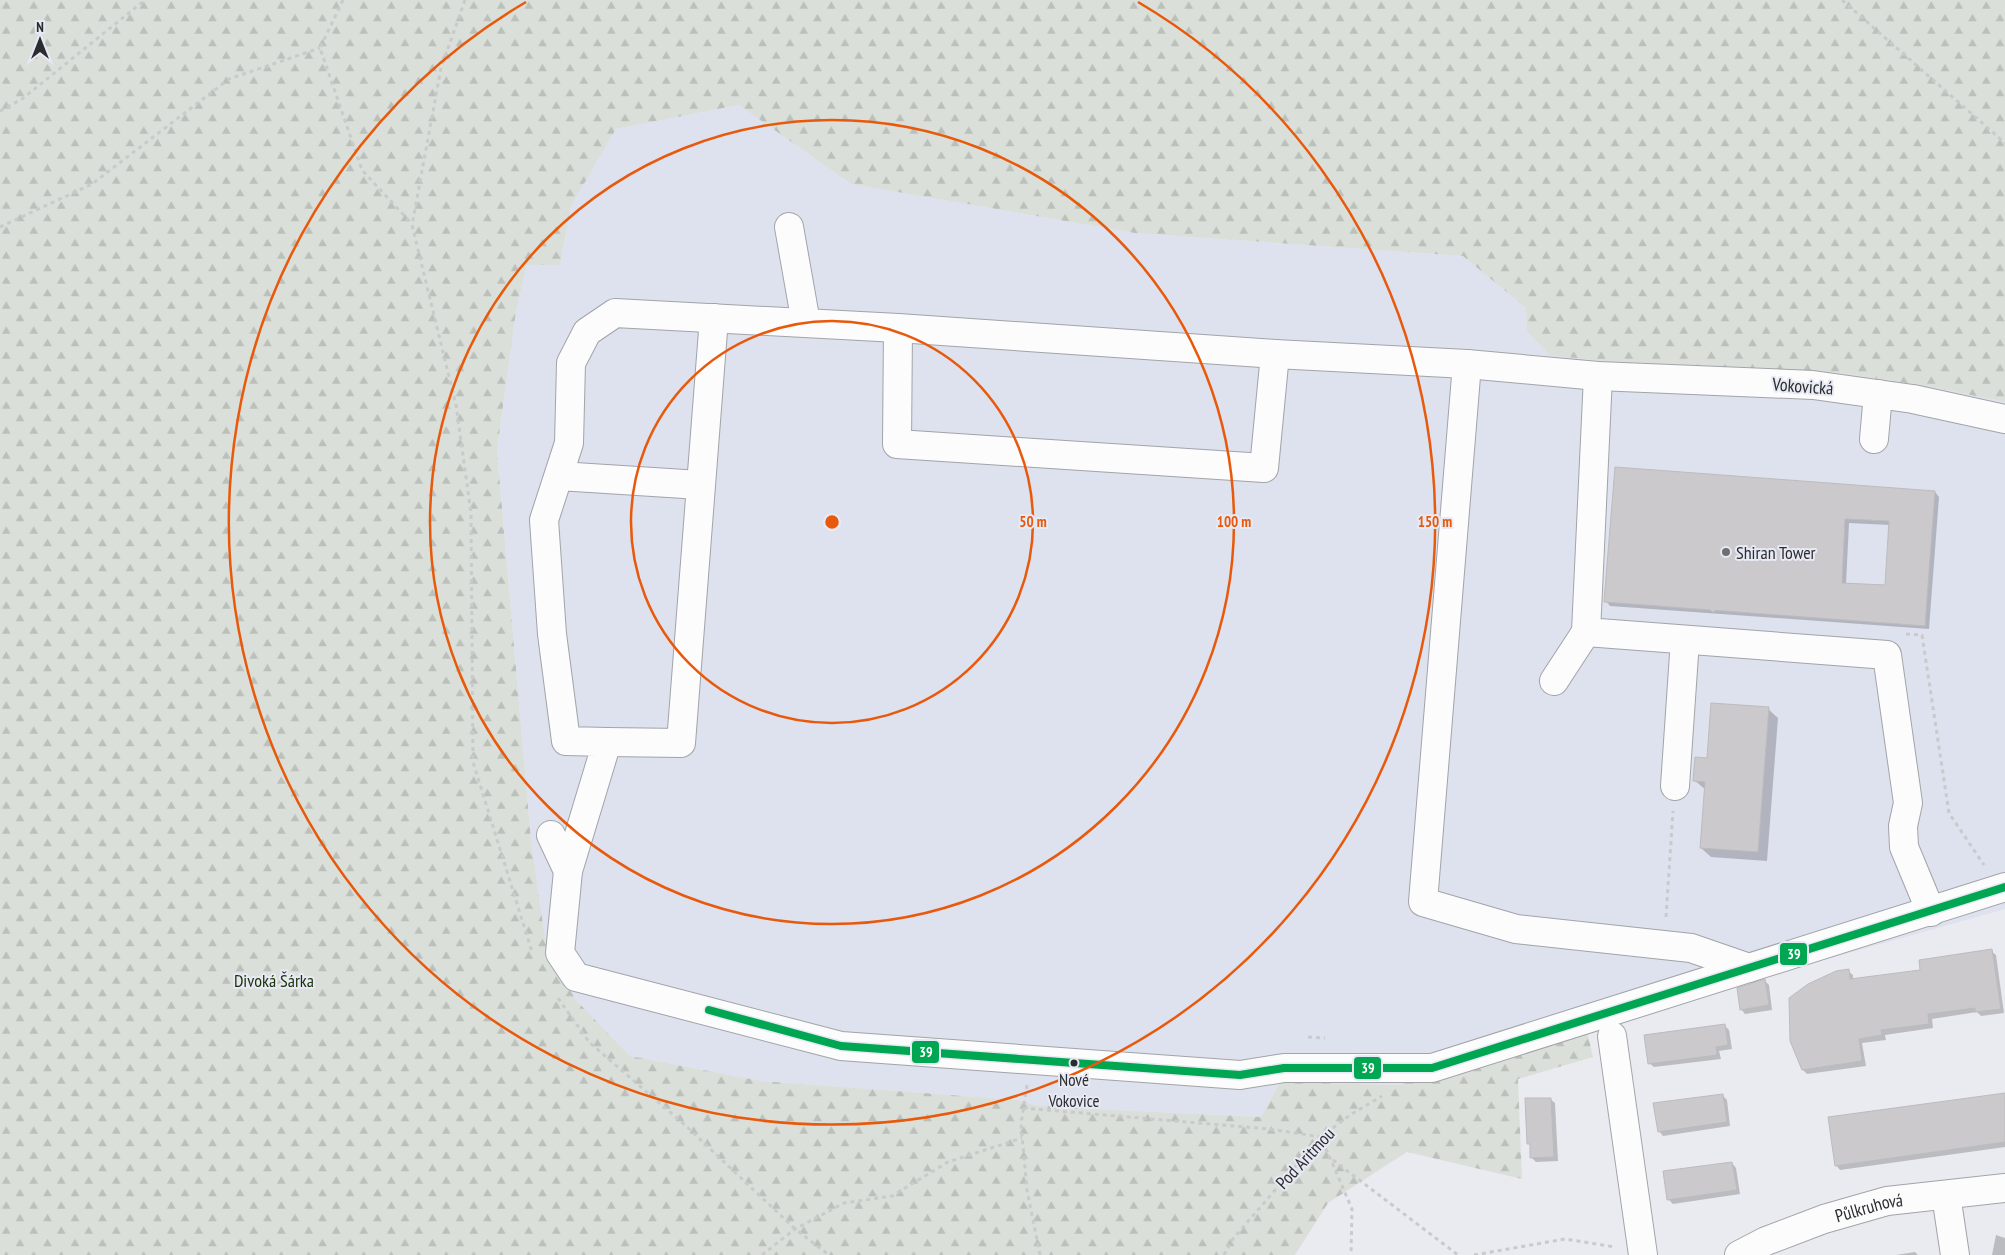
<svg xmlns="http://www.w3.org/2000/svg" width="2005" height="1255" viewBox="0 0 2005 1255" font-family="'PT Sans Narrow',sans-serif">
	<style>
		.built { fill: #dee1ee }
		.forest { fill: url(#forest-firs) }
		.shadow { fill: #0003; fill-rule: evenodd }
		.building { fill: #cbc9cb; stroke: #bcbbbd; fill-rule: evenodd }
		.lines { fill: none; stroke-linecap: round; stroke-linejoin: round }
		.minor-casing { stroke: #a2a4a8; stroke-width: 30 }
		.path { stroke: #c9cacc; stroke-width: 3; stroke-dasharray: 4 4; stroke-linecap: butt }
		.minor { stroke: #fcfcfd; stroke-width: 28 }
		.bus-1-casing { stroke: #e7eaf4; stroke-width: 11 }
		.bus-1 { stroke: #00a651; stroke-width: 8 }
		.ring { fill: none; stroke: #e8590c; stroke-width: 2.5 }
		.poi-dot { fill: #6e6f73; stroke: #e7eaf4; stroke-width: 2 }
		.bus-dot { fill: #2b2c2f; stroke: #e7eaf4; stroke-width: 2 }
		.labels { text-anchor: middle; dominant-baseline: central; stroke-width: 4; stroke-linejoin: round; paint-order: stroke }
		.bus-label { font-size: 17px; fill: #2b2c2f; stroke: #e7eaf4 }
		.street-label { font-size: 18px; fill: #2b2c2f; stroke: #e7eaf4 }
		.poi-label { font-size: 18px; fill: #2b2c2f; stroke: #e7eaf4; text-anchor: start }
		.park-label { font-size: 18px; fill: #1b3106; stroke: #e7eaf4 }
		.centre { fill: #e8590c; stroke: #e7eaf4; stroke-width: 2.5 }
		.ring-label { font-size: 15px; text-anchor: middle; font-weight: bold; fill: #e8590c; stroke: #e7eaf4; stroke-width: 4; stroke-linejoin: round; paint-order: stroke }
		.line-badge { stroke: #e7eaf4; stroke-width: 2 }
		.badge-label { font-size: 14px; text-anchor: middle; font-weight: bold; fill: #fff }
	</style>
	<defs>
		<pattern id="forest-firs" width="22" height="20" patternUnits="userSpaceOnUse" patternTransform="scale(1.25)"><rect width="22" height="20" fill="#dae0d9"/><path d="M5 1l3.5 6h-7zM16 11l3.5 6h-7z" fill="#bbc0bb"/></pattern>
	</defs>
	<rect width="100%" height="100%" fill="#eaebf1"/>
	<!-- built -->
	<path class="built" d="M739,105L851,184L1135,233L1463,256L1526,308L1527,331L1770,369L1839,373L1927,386L2005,402V909L1766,976L1587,1031L1398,1085L1280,1082L1261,1117L1075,1108L1035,1105L1018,1100L761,1081L630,1056L576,1000L547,952L531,841L497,450L516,311L527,264L560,265L571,206L616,129Z"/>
	<!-- forest -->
	<path class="forest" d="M0,0H2005V402L1927,386L1839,373L1646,366L1550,355L1527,331L1526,308L1463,256L1135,233L851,184L739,105L616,129L571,206L560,265H527L516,311L497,450L531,841L547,952L576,1000L630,1056L761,1081L1018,1100L1035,1105L1075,1108L1261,1117L1280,1082L1398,1085L1587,1031L1593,1057L1518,1079L1522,1179L1407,1152L1328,1203L1295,1255H0Z"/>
	<!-- shadow -->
	<path class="shadow" d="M1616,468L1935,492L1939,497L1929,629L1610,606L1606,601ZM1849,523L1890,525L1886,587L1846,584Z
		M1768,709L1778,718L1767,861L1711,857L1701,848L1706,790L1694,780L1708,759Z
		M1991,951L1996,955L2004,1013L1981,1016L1977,1012L1932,1019L1933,1028L1885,1035L1886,1040L1862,1043L1866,1066L1807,1074L1803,1070L1848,971L1853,975V980L1921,971Z
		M1765,981L1769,985L1772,1010L1745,1014L1741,1009Z
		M1725,1026L1729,1030L1732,1049L1719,1051L1721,1059L1654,1067L1649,1063Z
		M2005,1094V1147L1840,1170L1836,1165Z
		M1722,1095L1727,1100L1730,1126L1663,1136L1659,1131Z
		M1550,1099L1555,1103L1558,1161L1536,1162L1531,1157V1146L1529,1144Z
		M1732,1163L1736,1168L1740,1194L1673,1204L1668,1199Z
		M1996,1235L2005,1238V1255H1992Z
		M1915,1252L1918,1255H1896Z"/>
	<!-- building -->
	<path class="building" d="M1615,467L1935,491L1925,626L1604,602ZM1845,519L1889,521L1885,585L1842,583Z
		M1711,703L1769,707L1758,852L1700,848L1705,782L1693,781L1695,757L1707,758Z
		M1992,949L2001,1009L1975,1012V1008L1928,1014L1929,1024L1881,1030L1882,1035L1859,1039L1862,1061L1802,1070L1790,1041L1789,998L1808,984L1836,971L1849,969L1850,979L1920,970L1919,960Z
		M1765,979L1769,1005L1740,1010L1737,988Z
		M1725,1024L1728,1045L1716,1047L1717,1055L1648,1064L1644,1035Z
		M2005,1093V1142L1835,1166L1828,1117Z
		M1723,1094L1727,1122L1658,1132L1653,1103Z
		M1525,1098H1551L1554,1157L1530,1158V1144H1527Z
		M1732,1162L1737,1190L1667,1200L1663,1171Z"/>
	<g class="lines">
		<defs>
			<g id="minor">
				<path d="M789,227L806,323"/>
				<path d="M898,328L897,444L1264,468L1275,354"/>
				<path d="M1467,364L1423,902L1516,929L1691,948L1749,968"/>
				<path d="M1598,376L1586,632L1887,655L1908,803L1903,826L1904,847L1931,912"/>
				<path d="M2005,419L1913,399L1813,385L1598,376L1467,364L1275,354L898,328L615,313L587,332L571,363L569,443L544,520L552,634L566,741L607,742L568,871L560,953L576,977L841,1046L1240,1075L1284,1068H1432L2005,887"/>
				<path d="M1874,439L1878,394"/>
				<path d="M559,476L700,485"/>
				<path d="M1554,681L1586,632"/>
				<path d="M607,742L681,743L714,318"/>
				<path d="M1675,786L1685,640"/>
				<path d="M551,835L568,871"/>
				<path d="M1612,1036L1643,1255"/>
				<path d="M1946,1195L1955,1255"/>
				<path id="s1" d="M1739,1255L1766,1241L1824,1219L1887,1201L2005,1188"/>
			</g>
		</defs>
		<!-- minor casing -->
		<use href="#minor" class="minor-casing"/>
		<!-- path -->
		<path class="path" d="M343,0L320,48L362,170L412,224
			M465,0L441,68L412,225L456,405L471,513L473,762L532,952
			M1842,0L2005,143
			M0,111L22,99L145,0
			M0,227L92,184L229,79L320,48
			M1711,609L1718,613
			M1906,634L1922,635L1949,813L1984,865
			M1666,917L1673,811
			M558,998L589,1042L686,1126L795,1229L829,1255
			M1308,1037L1325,1038
			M1027,1085L1021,1124L1027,1190L1040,1255
			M1023,1108L1269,1129L1321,1137L1352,1209L1351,1255
			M1333,1160L1458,1255
			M762,1255L795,1229L844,1203L892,1196L948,1162L1022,1138
			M1224,1255L1232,1240L1321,1137L1350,1115L1382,1096
			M1474,1255L1565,1239L1615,1247"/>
		<!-- minor -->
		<use href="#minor" class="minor"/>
		<defs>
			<path id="bus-1" d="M709,1010L841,1046L1240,1075L1284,1068H1432L2005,887"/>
		</defs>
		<!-- bus-1 casing -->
		<use href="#bus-1" class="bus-1-casing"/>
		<!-- bus-1 -->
		<use href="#bus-1" class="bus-1"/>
	</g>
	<!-- distance rings -->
	<g class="ring">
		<circle cx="832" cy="522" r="201"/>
		<circle cx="832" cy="522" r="402"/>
		<path d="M1138 2A603 603 0 1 1 526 2"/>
	</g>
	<!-- markers -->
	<circle class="poi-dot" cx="1726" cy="552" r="5"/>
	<circle class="bus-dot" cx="1074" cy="1063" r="4.5"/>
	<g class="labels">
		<!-- bus labels -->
		<g class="bus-label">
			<text x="1074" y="1080">Nové<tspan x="1074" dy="21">Vokovice</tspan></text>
		</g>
		<!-- street labels -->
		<g class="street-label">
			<text transform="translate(1803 386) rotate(4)">Vokovická</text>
			<text transform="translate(1305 1158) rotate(-47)">Pod Aritmou</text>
			<text stroke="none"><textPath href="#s1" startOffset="139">Půlkruhová</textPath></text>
		</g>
		<!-- poi labels -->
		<g class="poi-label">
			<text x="1736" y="552">Shiran Tower</text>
		</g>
		<!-- park labels -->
		<g class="park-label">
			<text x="274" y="980">Divoká Šárka</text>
		</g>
	</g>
	<circle cx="832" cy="522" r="8" class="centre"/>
	<g class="ring-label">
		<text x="1033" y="527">50 m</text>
		<text x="1234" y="527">100 m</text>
		<text x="1435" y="527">150 m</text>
	</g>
	<g class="line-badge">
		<rect x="1779" y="942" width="29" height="24" rx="5" fill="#00a651"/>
		<rect x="911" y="1040" width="29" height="24" rx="5" fill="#00a651"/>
		<rect x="1353" y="1056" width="29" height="24" rx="5" fill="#00a651"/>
	</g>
	<g class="badge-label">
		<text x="1794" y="959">39</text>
		<text x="926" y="1057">39</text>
		<text x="1368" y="1073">39</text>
	</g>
	<!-- north arrow -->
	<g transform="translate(40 40)" stroke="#e7eaf4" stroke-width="4" paint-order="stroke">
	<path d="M0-4L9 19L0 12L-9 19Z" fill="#2b2c2f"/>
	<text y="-8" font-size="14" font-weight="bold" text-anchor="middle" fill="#2b2c2f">N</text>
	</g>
</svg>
